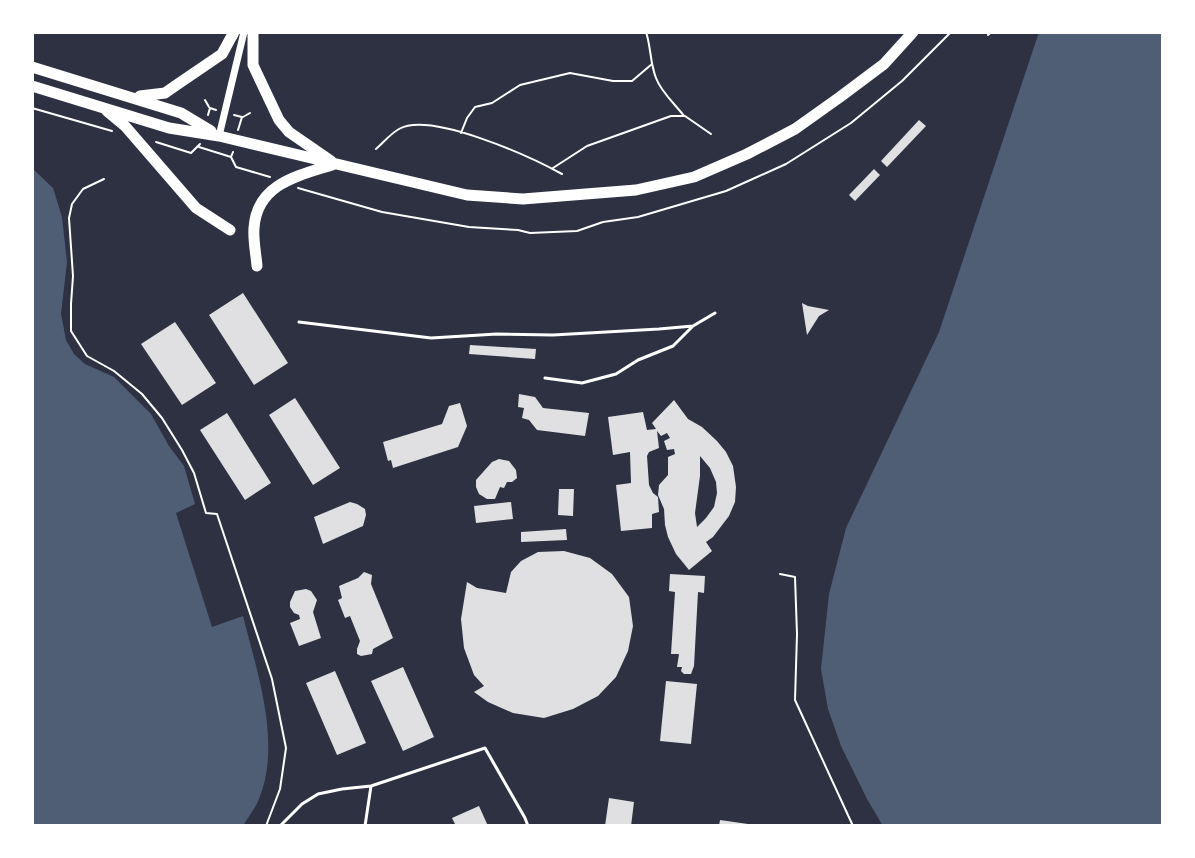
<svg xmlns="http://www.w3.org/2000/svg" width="1195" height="858" viewBox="0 0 1195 858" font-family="Poppins,sans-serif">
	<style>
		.water { fill: #4f5d75 }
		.building { fill: #e0e0e3; fill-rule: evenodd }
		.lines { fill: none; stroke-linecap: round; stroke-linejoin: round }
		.path { stroke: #fff; stroke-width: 2 }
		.service { stroke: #fff; stroke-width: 3 }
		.minor { stroke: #fff; stroke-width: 7 }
		.primary { stroke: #fff; stroke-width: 11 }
	</style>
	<rect width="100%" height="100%" fill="#2d3142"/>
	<!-- water -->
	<path class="water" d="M1039,32H1163V826H883L867,799L841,746L828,709L821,669L829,594L846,528L939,332Z
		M32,168L53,188L62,217L67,262L61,314L66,340L74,354L85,364L114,377L151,414L169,446L184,466L195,504L176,513L212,627L243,616C257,672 282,743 259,799C255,809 248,817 243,826H32Z"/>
	<!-- building -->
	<path class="building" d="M919,120L926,126L887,167L881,161Z
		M874,169L880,175L855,201L849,195Z
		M243,293L288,363L254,385L209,315Z
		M802,303L808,306L829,310L819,316L807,335Z
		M175,322L216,383L182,405L141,344Z
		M470,345L536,349L535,359L469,354Z
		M519,394L535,397L543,408L589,413L585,436L537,430L529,420L522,418L524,408L518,407Z
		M295,398L340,468L313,485L269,415Z
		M674,400L688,419L702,427L717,441L726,452L733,466L736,487L735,502L729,516L713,537L706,542L712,551L689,570L676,554L668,537L665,525L664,509L658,495L659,485L668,475V457L675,454L674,449L667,450L664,441L670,438L667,433L661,436L657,431L659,448L649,452L647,456L649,485L653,493L658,497L659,512L652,514V528L621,531L616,485L631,483L630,452L613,455L608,417L643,412L647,430L656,429L652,423ZM700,456L710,468L716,482L717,493L714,507L706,518L697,527L695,513L700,476Z
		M460,403L467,426L458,447L393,468L391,460L388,461L383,442L442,424L449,406Z
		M227,413L271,483L245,500L200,430Z
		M499,459L509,461L516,470L517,478L512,482H507L504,488L500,487L495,499H487L479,494L476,487V480L492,462Z
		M559,489H574L573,516L558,515Z
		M350,502L357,504L365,509L366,515L363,526L323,544L314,517Z
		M511,502L513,519L476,523L474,506Z
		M566,529L567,540L521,542V532Z
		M564,551L590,558L612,574L629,597L633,626L628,651L616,677L598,696L573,709L544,718L513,713L488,702L474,692L484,686L474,675L464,648L461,619L467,582L477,588L506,593L511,572L521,561L538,552Z
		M364,572L372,575L371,584L393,638L373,649L372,654L361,656L357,654V649L360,641L350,616L345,618L338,600L342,598L339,586L358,578Z
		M670,574L705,576L704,593L698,592L694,666L691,674H684L681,671L682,667H677L679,654H671L675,592L669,591Z
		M306,589L311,591L317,600L313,612L321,638L299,646L290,623L300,619L299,615L294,613L290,607V602L295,591Z
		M403,667L434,737L403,751L371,681Z
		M335,671L366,743L337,755L306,683Z
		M666,681L697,684L691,744L660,741Z
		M609,798L634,802L631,826H605Z
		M479,806L488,826H456L452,818Z
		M720,820L748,824V826H719Z"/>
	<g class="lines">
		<!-- path -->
		<path class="path" d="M646,32C651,47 650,63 656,78C661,92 675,104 684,116
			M988,35L991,32
			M205,100L209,107
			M32,108L112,131
			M208,115L210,108L216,110
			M234,115L242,117L238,130
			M243,117L250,113
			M461,133L467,118L475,107L492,103L520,85L570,73L613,81H632L652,64
			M156,142L191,153L200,144
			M199,147L231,157L233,152
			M376,149C383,143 390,134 399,129C431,111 531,157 562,174
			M231,157L236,167L270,177
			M553,168L587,146L671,116H685L711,134
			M104,179L83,189L72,204L69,218L73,276L71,304V331L87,356L114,371L142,394L162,418L182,450L194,473L206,513L217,514L272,679L286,748L280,789L266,826
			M298,188L382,212L469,227L518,230L530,233L577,231L603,222L638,217L726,191L786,164L851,123L902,81L951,32
			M780,574L795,577L797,634L795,700L853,826"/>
		<!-- service -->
		<path class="service" d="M299,322L431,338L497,334L553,335L659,329L693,326L715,313
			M545,378L582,383L616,374L638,360L673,346L693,326
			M280,826L302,804L318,794L342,789L371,786L485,748L525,818L528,826
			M365,826L371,786"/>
		<!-- minor -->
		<path class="minor" d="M219,136L244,32"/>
		<!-- primary -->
		<path class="primary" d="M253,32V65L279,120L289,132L331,161
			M32,67L181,113L211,131
			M32,86L169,128L219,136L467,195L523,199L636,190L694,177L747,154L795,129L840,97L884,64L913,32
			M140,96L165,93L175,86L222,54L234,32
			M107,111L125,126L196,208L230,230
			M257,266C256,254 253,240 254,228C257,184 297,176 332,165"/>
	</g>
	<!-- border -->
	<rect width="1195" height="858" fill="none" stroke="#ffffff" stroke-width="68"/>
</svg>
